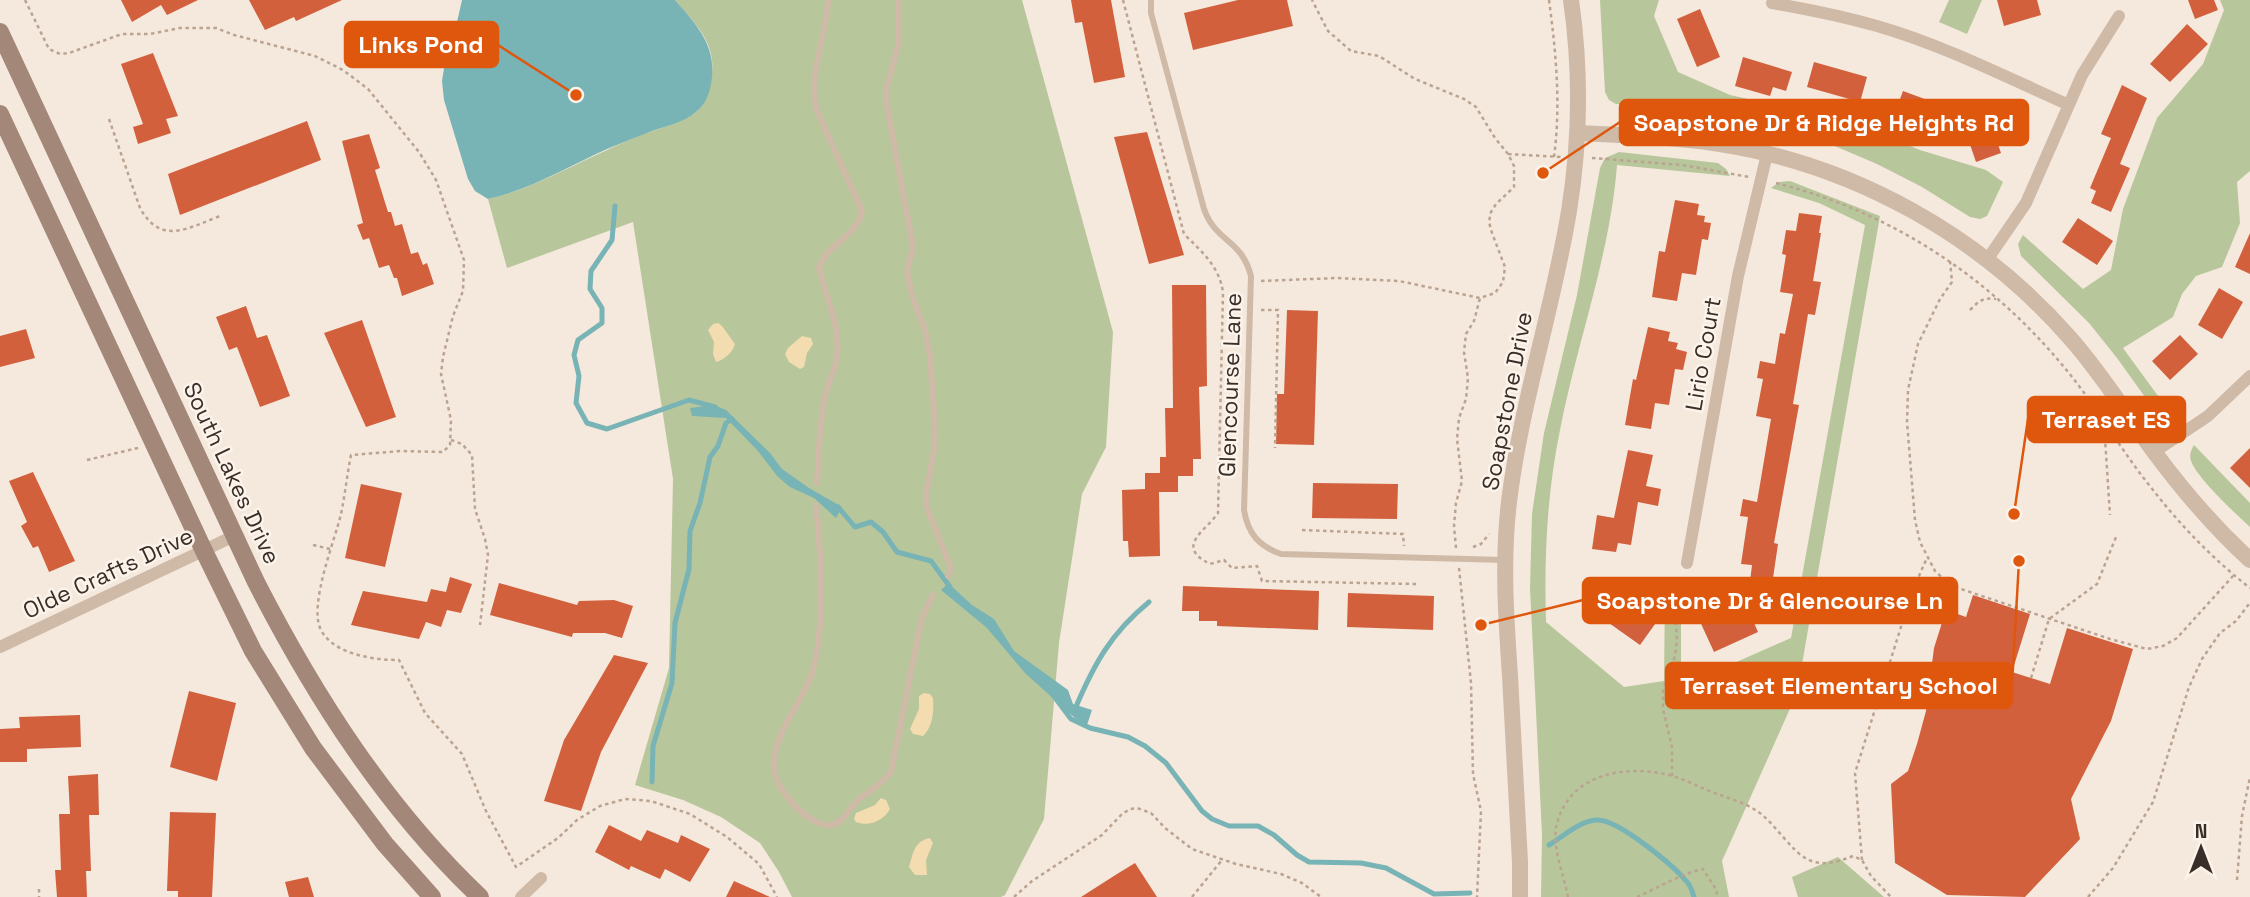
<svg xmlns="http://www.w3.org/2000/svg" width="2250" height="897" viewBox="0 0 2250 897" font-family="'Space Grotesk',sans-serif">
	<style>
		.green { fill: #b8c69b }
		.sand { fill: #f3dcb0 }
		.water { fill: #78b3b5 }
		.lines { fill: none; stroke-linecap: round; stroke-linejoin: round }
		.stream { stroke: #78b3b5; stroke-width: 5 }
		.building { fill: #d2603d }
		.path { stroke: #bba391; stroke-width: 2.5; stroke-dasharray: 3.5 3.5; stroke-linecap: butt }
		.service { stroke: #cfb9a7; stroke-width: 6 }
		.minor { stroke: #cfb9a7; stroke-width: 12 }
		.tertiary { stroke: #cfb9a7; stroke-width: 16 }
		.secondary { stroke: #a38778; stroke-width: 18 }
		.labels { text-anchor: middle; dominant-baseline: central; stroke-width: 5; stroke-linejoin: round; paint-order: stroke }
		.street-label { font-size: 23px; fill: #3a2e28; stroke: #fcf3ea }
		.leader { fill: none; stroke: #df570d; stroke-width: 2.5 }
		.callout-dot { fill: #df570d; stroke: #fcf3ea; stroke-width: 2.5 }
		.callout { fill: #df570d; stroke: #df570d; stroke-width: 2.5 }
		.callout-label { font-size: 24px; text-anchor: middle; font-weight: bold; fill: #fff }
	</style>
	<rect width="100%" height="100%" fill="#f5e9dd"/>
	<!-- green -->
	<path class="green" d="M675,0H1022L1113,332L1106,447L1082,494L1059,643L1044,819L1005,895L1001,897H792L779,872L760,843L721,817L683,800L635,785L669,668L673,479L633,222L507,268L488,199C529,190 569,167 607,150C622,143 637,136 652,131C667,126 684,122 696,112C704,106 706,99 709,89C721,48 700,29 675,0Z
		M1600,0H1659L1654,16L1678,72L1730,95L1849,121L1920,150L1986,170L2003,182L1987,216L1980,219L1970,217L1922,187L1877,164L1830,144L1774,125L1701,110L1616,104L1609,100L1605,92Z
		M1949,0H1982L1967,34L1939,22Z
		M2220,0H2250V171L2237,182L2240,223L2222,267L2196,276L2182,294L2173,317L2123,348L2169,411L2158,410L2150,404L2117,358L2089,323L2021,256L2018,244L2023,235L2083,289L2111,270L2123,209L2157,118L2203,64L2224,10Z
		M1619,152L1718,163L1726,169L1730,176L1617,165C1610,256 1577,342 1560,430C1547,493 1544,558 1546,622L1624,687L1664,681L1665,589L1681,592V679L1707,675L1791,638L1865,225L1819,203L1771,188L1779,182L1790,181L1880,216L1797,693L1722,861L1729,897H1541L1542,835L1530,588L1532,514L1544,433L1577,295L1600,168L1605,158Z
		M2194,445L2250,503V527C2236,514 2197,478 2191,461C2189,455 2191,450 2194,445Z
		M1838,857L1884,897H1798L1792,877Z"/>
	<!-- sand -->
	<path class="sand" d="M718,323L722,326L735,344C733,352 724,360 716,362L713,354L714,342L708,330L713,324Z
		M802,336L811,338L813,344L807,353L804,367L800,369L789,362L785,354L788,348Z
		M924,693L930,694L933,698C934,711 933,727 923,736L913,734L910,729L919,709V696Z
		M881,798L886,800L890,809C883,821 869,827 856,822L854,819L856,813L875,805Z
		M930,838L933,843L926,860L927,875H915L909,867C913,854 914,841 930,838Z"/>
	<!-- water -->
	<path class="water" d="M462,0H675C698,26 718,48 711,84C709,95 705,105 696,112C683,124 663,126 647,133C633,138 620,144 607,149C569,166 530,190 488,199L475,191L468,179L444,100L442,81L445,62L455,31Z
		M714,405L726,410L770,453L782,469L809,488L842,507L836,518L814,498L790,487L778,477L758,451L726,418L692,416L690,408Z
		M948,583L972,605L994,619L1014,651L1068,690L1073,704L1092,710L1087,725L1076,719L1025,673L987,628L941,590Z"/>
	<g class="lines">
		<!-- stream -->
		<path class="stream" d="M615,206L612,240L591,271L590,289L602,308V323L578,340L574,355L579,376L576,403L587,423L607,429L689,400L715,407
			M838,507L855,527L871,522L883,532L897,552L931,561L950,587
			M1053,695L1071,719L1090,728L1128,737L1145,746L1166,763L1202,811L1212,819L1229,826H1258L1274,835L1297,855L1309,862L1361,863L1386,868L1434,894L1470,893
			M1075,709C1094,664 1111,633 1149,602
			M652,782L653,746L672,683L675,623L689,569L690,531L700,503L710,457L718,446L726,423L732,419
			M1549,845C1564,836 1579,821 1597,820C1618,819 1674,866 1687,882C1691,886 1692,891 1694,897"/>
	</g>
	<!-- building -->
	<path class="building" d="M121,0H198L167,15L161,5L132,22Z
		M249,0H342L296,21L294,17L265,30Z
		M1071,0H1111L1125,77L1094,83L1082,22L1075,23Z
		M1238,0H1287L1293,26L1193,50L1184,13Z
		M1997,0H2037L2041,15L2004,26Z
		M2188,0H2214L2218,10L2195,19Z
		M1700,9L1720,57L1697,67L1677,19Z
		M2187,24L2208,44L2170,82L2150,64Z
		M153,53L178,116L166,119L171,133L138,144L133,127L143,124L121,64Z
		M1743,57L1792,72L1786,91L1773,87L1770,96L1735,86Z
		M1814,62L1867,77L1860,102L1807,87Z
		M2122,85L2147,98L2120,164L2130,168L2111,212L2091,203L2096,191L2090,188L2111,138L2101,134Z
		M1903,91L1941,105L1931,133L1893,118Z
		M1988,116L2001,153L1976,162L1963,124Z
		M307,121L321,160L180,215L168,174Z
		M1147,132L1184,255L1149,264L1114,137Z
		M369,134L380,168L375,170L388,212H391L395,226L402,224L411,254L418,252L423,265L427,263L434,284L402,296L397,278H394L389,265L379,268L369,238L363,240L357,225L363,223L342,141Z
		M1675,200L1699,204L1697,215L1705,216L1704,222L1711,223L1708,240L1702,239L1696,275L1682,273L1677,301L1652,297L1659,251L1665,252Z
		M1799,213L1822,216L1819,233H1821L1813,281L1821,282L1815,315L1808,314L1793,404L1799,405L1774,543L1778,544L1772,585L1750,582L1752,565L1741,564L1748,517L1740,516L1743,499L1757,502L1771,419L1756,416L1763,379L1757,378L1760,361L1775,364L1780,333L1785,334L1793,294L1780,292L1786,255L1782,254L1786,230L1796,231Z
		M2078,218L2113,241L2097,265L2062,242Z
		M2250,233V274L2235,267Z
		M1172,285H1206L1207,386L1199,387L1201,459H1193V476H1178V492H1159L1160,556L1129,557L1128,541H1123L1122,490L1145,489V473H1160V457H1166L1165,408H1173Z
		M2219,288L2243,302L2222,339L2198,325Z
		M246,306L257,338L267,335L290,396L260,407L237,347L229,350L216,317Z
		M1287,310L1318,311L1314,445L1276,444L1277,394H1284Z
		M362,320L396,417L366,427L324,333Z
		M1648,327L1670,332L1668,341L1678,343L1676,349L1687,352L1683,370L1675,369L1669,405L1655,403L1651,429L1625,425L1633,379L1636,380Z
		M26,329L35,358L0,367V336Z
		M2180,335L2198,354L2170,380L2152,361Z
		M2250,448V488L2230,468Z
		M1628,450L1653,455L1646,486L1661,489L1658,506L1638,502L1631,545L1618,543L1616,552L1592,549L1597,515L1614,518Z
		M33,472L75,561L49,572L38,546L33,548L21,526L27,522L9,481Z
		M1313,483L1398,484L1397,519L1312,518Z
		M361,484L402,493L385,567L345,558Z
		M450,577L472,584L461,613L447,610L441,627L426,622L419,639L351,625L363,591L427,602L431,589L446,592Z
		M499,583L577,605L579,601L614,600L633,606L622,638L605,633H573L572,637L490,615Z
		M1183,586L1319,591L1318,630L1217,626V621H1199V611H1182Z
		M1348,593L1434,596L1433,630L1347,627Z
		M1973,595L2030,614L2012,672L2050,684L2067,628L2133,649L2111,721L2071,799L2080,839L2025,897L1947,895L1895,863L1891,784L1908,771L1917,744L1926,711L1934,648L1946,610L1966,617Z
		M1613,596L1639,615L1648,602L1663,613L1640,645L1599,616Z
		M1712,608L1718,622L1748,609L1758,632L1714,652L1697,615Z
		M614,655L648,663L601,752L581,811L544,801L564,740Z
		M189,691L236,703L217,781L170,767Z
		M80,715L81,747L27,749V762H0V729L20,728L19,717Z
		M98,774L99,815H89L91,871H86L87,897H57L55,870H61L59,814H70L68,776Z
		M170,812L216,813L212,897H178V891H167Z
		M609,825L641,841L647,830L678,843L681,835L710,849L690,882L665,869L660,879L631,866L629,870L595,852Z
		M1135,863L1157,897H1081L1117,874Z
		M308,877L314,897H289L285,882Z
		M734,881L770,897H726Z"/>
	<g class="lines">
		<!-- path -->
		<path class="path" d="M25,0L49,49L60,54L69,53L122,34H150L180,28H216L234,35L315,56L343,70L368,89L419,152L436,180L464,260L463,291L453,316L443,357L441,374L451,420L450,445L443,452L401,451L351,455C347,475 345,495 341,514C335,540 308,606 321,630C334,655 375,660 399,660L425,713L462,754L486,811L516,867L558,838L577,820L600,806L625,799L651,801L690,814L727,837L759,864L777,897
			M1123,0L1184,234C1202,252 1219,266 1223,292L1218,513C1206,531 1174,546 1210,564L1224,560L1232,568L1257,566L1262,581L1417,584
			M1549,0C1556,52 1561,105 1554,157
			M109,119L140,208C161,246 188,228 220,216
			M1508,154L1561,157
			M1592,158L1682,165L1749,177
			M1776,183C1900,214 2006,288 2082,390C2106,423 2127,458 2153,490C2181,526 2214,560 2250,588
			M1950,261L1952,282L1940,299L1918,344L1908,390L1907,422L1915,520L1920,542L1935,571L1947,582L1961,589L2110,639L2147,649L2163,646L2177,638L2233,576
			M1261,281L1337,278L1399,281L1480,298L1495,293L1503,282L1505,267L1492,233L1489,222L1491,212L1496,204L1514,187V166L1508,154L1495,138L1476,107L1464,99L1415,79L1379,56L1351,51L1328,31L1312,0
			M1261,310H1278L1275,448
			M1970,310C1979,301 1983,297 1996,299
			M2104,423L2110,515
			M451,440L462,444L472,455L475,509L485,539L488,555L480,625
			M87,460L138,448
			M1302,530L1403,534L1404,546
			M313,545L330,549
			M1473,547L1481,544L1489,534
			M1456,548L1454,526L1456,503L1462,481L1457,439L1459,418L1466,399L1468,378L1464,352L1466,334L1474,321L1480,298
			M1459,568L1471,683L1473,774L1481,811L1477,897
			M2031,678L2049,619L2097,584L2116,537
			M1672,776V747L1663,709V690L1675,656L1677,640L1674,594
			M1862,860L1855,773L1912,592L1926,560
			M2237,880L2242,816L2250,777
			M39,889V897
			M1014,897L1032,881L1102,835L1122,814L1130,809L1137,808L1151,813L1165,828L1192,849L1236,864L1281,874L1302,883L1321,897
			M1192,897L1222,860
			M1568,897C1564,875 1551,846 1557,823C1571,772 1628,764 1673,776C1686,780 1699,787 1712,792C1727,798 1744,802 1757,811C1774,822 1791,851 1807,859C1822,867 1838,862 1853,856L1862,860L1871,876L1891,897
			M1637,897C1657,888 1683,873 1703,869L1717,891L1716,897
			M2088,897L2113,868L2153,802L2189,687L2202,659L2220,633L2236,621L2249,604"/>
		<!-- service -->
		<path class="service" d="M899,0L898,46L887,87L886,101L911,235L913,248L907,271L912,296L925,330L930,356L935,427V445L926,494L927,508L951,568L948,576
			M1151,0V13L1204,209C1216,243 1241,238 1251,276L1244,510C1248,534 1259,546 1281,554L1504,560
			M817,483C819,454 819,424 825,396C828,381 836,372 837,354C840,325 826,297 819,268C826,244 857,237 862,211L817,111C807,75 827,37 828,0
			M816,505C821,552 826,632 811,676C800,707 772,734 774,769C776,791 810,828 832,825C843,823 848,810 855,803C867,791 881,786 891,772L922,617L933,595"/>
		<!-- minor -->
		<path class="minor" d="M1772,3C1807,9 1842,16 1877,26C1943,45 2006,77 2069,105
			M1987,260L2026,203L2082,75L2119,16
			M2154,452L2208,416L2250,376
			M1687,563L1738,276L1767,154
			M0,647L234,536
			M521,897L541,878"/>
		<!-- tertiary -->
		<path class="tertiary" d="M1577,133C1625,135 1673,137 1720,144C1855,165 1981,236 2070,338C2102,374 2127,415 2155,453C2184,492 2215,528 2250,560
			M1520,897V862C1517,800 1513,738 1510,676C1506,618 1502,560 1509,502C1521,403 1553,309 1569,211C1580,142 1581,69 1571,0"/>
		<!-- secondary -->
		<path class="secondary" d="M0,32L256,582C315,697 386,808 480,897
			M0,114L204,551L253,651L313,748L385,844L432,897"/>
	</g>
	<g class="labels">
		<!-- street labels -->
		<g class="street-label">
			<text transform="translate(1703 354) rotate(-80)">Lirio Court</text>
			<text transform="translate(1230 385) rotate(-88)">Glencourse Lane</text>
			<text transform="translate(1507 401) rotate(-79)">Soapstone Drive</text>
			<text transform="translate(232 473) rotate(65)">South Lakes Drive</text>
			<text transform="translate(108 573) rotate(-25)">Olde Crafts Drive</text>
		</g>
	</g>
	<!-- callouts -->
	<path class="leader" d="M576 95L498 45M1543 173L1620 122M2014 514L2028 419M1481 625L1583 600M2019 561L2012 685"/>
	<g class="callout-dot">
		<circle cx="576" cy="95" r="7"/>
		<circle cx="1543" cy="173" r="7"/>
		<circle cx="2014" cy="514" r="7"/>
		<circle cx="1481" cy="625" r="7"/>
		<circle cx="2019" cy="561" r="7"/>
	</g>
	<g class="callout">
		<rect x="345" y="22" width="153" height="45" rx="7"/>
		<rect x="1620" y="100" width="408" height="45" rx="7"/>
		<rect x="2028" y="397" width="157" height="45" rx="7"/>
		<rect x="1583" y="578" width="374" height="45" rx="7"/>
		<rect x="1666" y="663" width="346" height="45" rx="7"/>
	</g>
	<g class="callout-label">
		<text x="421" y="53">Links Pond</text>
		<text x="1824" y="131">Soapstone Dr &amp; Ridge Heights Rd</text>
		<text x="2106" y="428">Terraset ES</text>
		<text x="1770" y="609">Soapstone Dr &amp; Glencourse Ln</text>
		<text x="1839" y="694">Terraset Elementary School</text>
	</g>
	<!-- north arrow -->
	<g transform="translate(2201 848)" stroke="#fcf3ea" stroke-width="5" paint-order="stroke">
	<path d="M0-5L12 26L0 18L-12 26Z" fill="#3a2e28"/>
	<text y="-10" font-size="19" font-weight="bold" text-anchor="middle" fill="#3a2e28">N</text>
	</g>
</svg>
